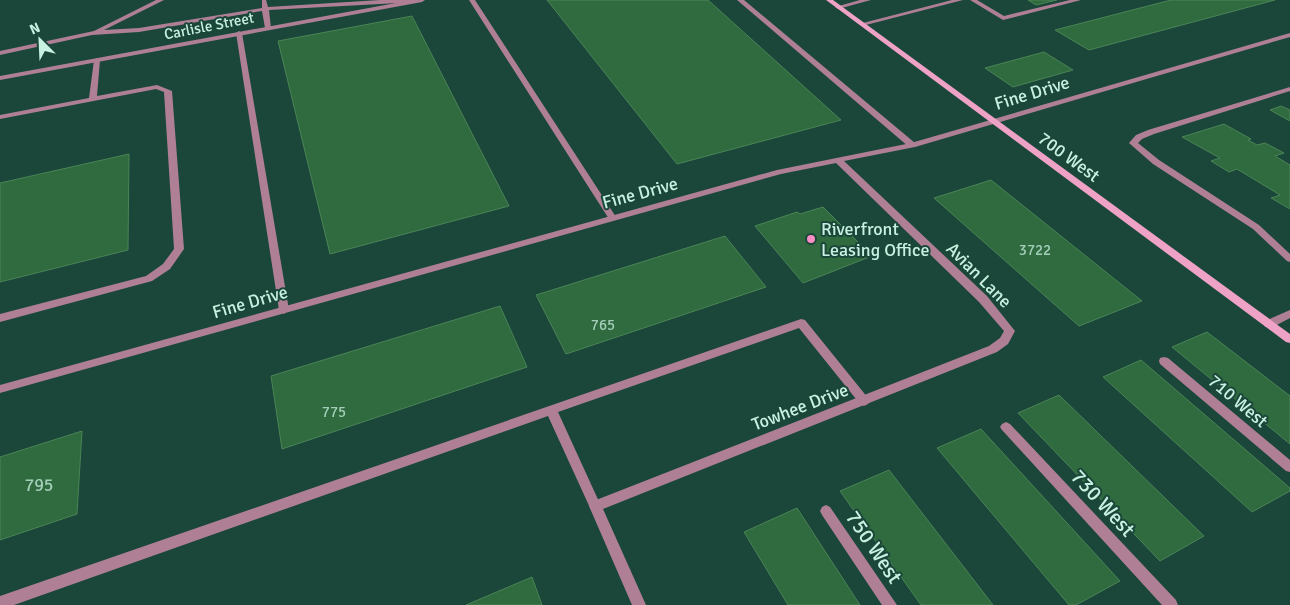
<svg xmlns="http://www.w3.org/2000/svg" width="1290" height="605" viewBox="0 0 1290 605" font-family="Signika,sans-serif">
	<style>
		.building { fill: #306a3f; stroke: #4a8457 }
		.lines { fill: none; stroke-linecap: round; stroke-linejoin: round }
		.lane { fill: #af7f95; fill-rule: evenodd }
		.street { fill: #af7f95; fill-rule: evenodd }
		.secondary { fill: #eea2c6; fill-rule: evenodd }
		.poi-dot { fill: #fb8fc4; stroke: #1a4739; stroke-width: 2 }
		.labels { text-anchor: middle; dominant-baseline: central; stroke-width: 4; stroke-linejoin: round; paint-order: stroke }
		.far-street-label { font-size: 15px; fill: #c9f1e2; stroke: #1a4739 }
		.number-label { font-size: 15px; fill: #a3cfb9 }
		.street-label { font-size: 18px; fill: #c9f1e2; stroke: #1a4739 }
		.poi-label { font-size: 18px; fill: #c9f1e2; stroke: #1a4739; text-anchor: start }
		.near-number-label { font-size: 18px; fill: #a3cfb9 }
		.near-street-label { font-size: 21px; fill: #c9f1e2; stroke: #1a4739 }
	</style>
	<rect width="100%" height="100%" fill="#1a4739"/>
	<!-- building -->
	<path class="building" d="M547,0H708L841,120L677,164Z
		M1028,0H1057L1036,5Z
		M1171,0H1275L1089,50L1055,30Z
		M412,16L509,206L330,254L278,41Z
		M1044,52L1073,70L1013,87L985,68Z
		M1281,106L1290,110V121L1270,110Z
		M1224,124L1251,139L1248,140L1257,145L1265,143L1284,153L1275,156L1290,165V209L1271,198L1280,195L1237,169L1229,172L1211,161L1220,158L1182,137Z
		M129,154L128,250L0,282V183Z
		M991,180L1142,301L1079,326L934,198Z
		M823,207L872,256L803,283L755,226L797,212L800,214Z
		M725,236L766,287L566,354L536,295Z
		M500,306L527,367L282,449L271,376Z
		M1207,332L1290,396V444L1172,347Z
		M1141,360L1290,488V491L1252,512L1103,377Z
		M1059,395L1204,536L1160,561L1018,413Z
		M981,429L1120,581L1076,605H1069L937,448Z
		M82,431L77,514L0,540V457Z
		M889,470L993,605H921L840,491Z
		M797,508L860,605H788L744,532Z
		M532,577L542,605H466Z"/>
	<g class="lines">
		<!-- lane -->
		<path class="lane" d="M156,0H164L104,30L139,28L262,8V0H266L268,7L380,0H420L417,2L269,10L271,28L268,30L265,28L262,11L139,32L92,35L0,55V51L94,31Z
			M469,0H475L616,217L615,219H609Z
			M737,0H744L915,143V147H909Z
			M860,0H871L838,9L835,7Z
			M952,0H963L862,26L859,24Z
			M970,0H977L1004,16L1070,0H1081L1003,20Z
			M239,31L242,33L289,310L284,314L279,310L236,33Z
			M97,58L100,60L97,96L157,85L172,91L184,249L170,269L152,281L0,322V314L146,276L163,264L174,249L164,92L156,89L0,119V115L89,98L94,60Z
			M1290,87V91L1154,134L1142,139L1138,143L1159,160L1259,225L1290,254V262L1287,261L1253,229L1153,164L1129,143L1136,135L1148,130Z
			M801,319L805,320L868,398L870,401L868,404L864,406L860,404L799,328L558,412L601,506L599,510L595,512L591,510L548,416L14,605H0V596Z"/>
		<!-- street -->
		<path class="street" d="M412,0H425L422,2L0,80V76Z
			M1290,33V37L915,147L844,161L987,296L1015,331L1008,344L997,352L603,509L646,605H632L589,506L591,502L989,346L1000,338L1004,331L979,302L836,163L781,174L0,393V385L777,170L911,143Z
			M1290,310V318L1273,327H1265L1264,324L1265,321Z
			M1164,357L1168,358L1290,460V472L1286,471L1160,364L1159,361L1160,358Z
			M1006,422L1010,424L1176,600L1178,605H1162L1002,430L1000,427L1002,424Z
			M826,505L830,507L897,605H882L822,515L820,511L822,507Z"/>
		<!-- secondary -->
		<path class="secondary" d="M826,0H833L1290,334V343L1286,342Z"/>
	</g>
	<!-- markers -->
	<circle class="poi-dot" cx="811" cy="239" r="5"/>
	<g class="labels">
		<!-- far-street labels -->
		<g class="far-street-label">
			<text transform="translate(209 26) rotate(-11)">Carlisle Street</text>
		</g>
		<!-- number labels -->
		<g class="number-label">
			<text x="1035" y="250">3722</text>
			<text x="603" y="325">765</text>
			<text x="334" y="412">775</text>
		</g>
		<!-- street labels -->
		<g class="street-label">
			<text transform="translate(1032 93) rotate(-17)">Fine Drive</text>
			<text transform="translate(1069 157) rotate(36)">700 West</text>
			<text transform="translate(640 193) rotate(-15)">Fine Drive</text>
			<text transform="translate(979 275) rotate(45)">Avian Lane</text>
			<text transform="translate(250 302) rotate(-16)">Fine Drive</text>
			<text transform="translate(1238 401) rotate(40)">710 West</text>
			<text transform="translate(800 407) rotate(-21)">Towhee Drive</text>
		</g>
		<!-- poi labels -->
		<g class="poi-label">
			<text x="821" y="229">Riverfront<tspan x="821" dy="21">Leasing Office</tspan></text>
		</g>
		<!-- near-number labels -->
		<g class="near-number-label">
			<text x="39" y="485">795</text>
		</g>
		<!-- near-street labels -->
		<g class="near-street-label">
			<text transform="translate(1103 503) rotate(47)">730 West</text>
			<text transform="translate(874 547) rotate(56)">750 West</text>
		</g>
	</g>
	<!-- north arrow -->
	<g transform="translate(40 40) rotate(336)" stroke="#1a4739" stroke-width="4" paint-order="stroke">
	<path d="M0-4L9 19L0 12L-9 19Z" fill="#c9f1e2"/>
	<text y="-8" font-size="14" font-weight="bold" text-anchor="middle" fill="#c9f1e2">N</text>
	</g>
</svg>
